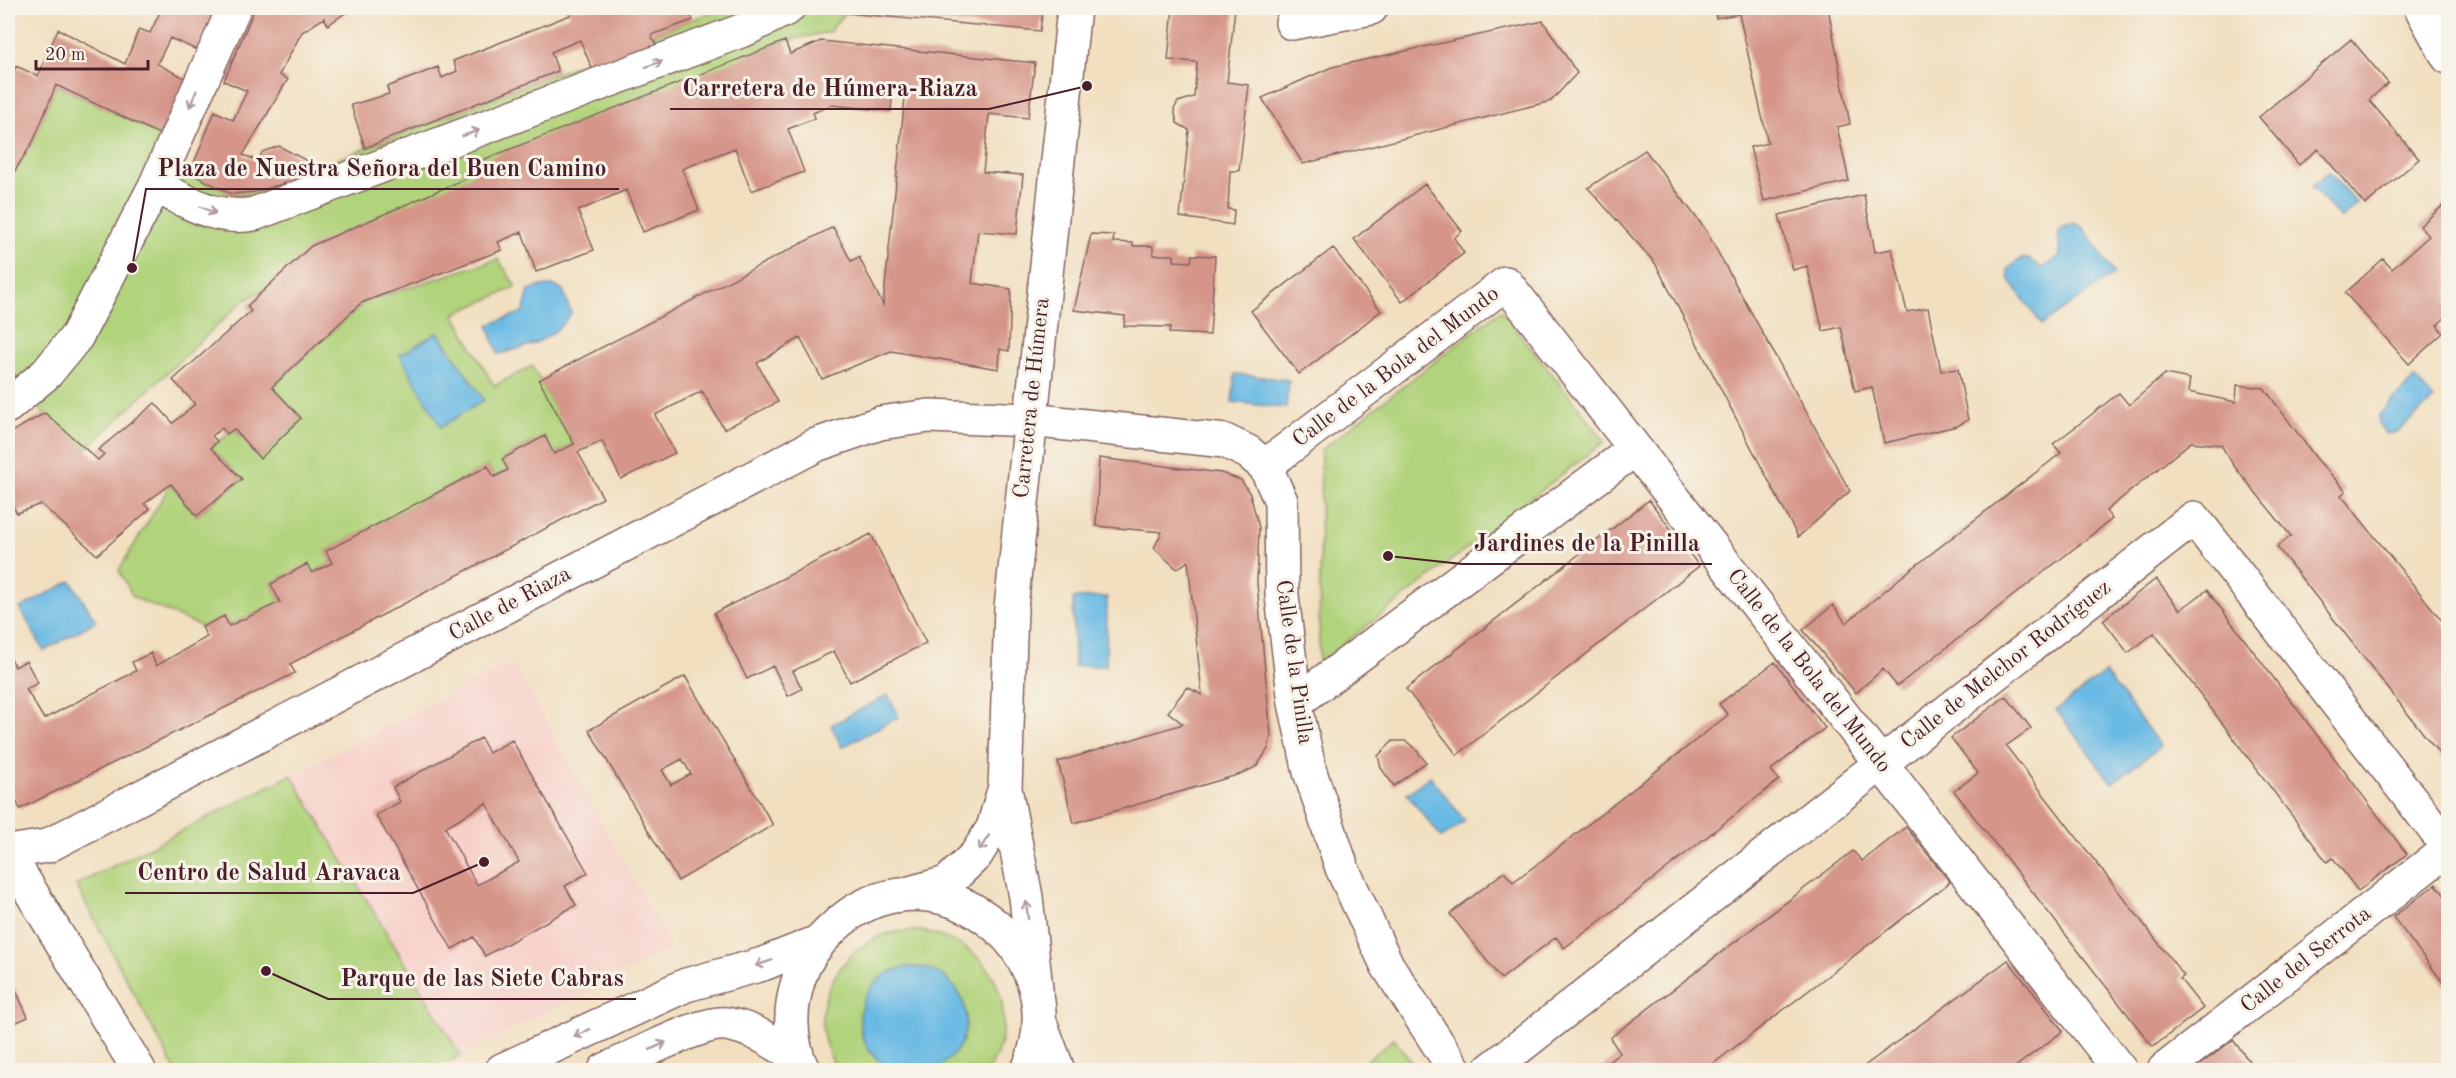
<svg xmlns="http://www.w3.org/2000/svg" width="2456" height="1078" viewBox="0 0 2456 1078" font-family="'Old Standard TT',serif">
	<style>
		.built { fill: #f7d0ca }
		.green { fill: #b1d37c; stroke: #7e7954; stroke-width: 1.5 }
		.water { fill: #69bae4; stroke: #5a6c88; stroke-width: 1.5 }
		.building { fill: #d69589; fill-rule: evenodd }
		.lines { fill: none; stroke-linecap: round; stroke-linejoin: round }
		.street-casing { stroke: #84625f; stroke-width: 36 }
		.secondary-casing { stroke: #84625f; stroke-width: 36 }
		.street { stroke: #fff; stroke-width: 33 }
		.secondary { stroke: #fff; stroke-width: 33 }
		.oneway { stroke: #ae9aa0 }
		.labels { text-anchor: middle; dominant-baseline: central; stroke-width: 6; stroke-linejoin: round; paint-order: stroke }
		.street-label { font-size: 22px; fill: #4a1f2b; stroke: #f7f3e8 }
		.leader { fill: none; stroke: #4a1f2b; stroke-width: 2 }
		.callout-dot { fill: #4a1f2b; stroke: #f7f3e8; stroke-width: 2 }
		.callout-label { font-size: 24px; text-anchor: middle; font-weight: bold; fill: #4a1f2b; stroke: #f7f3e8; stroke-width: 6; stroke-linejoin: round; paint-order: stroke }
	</style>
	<rect width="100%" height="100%" fill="#f7f3e8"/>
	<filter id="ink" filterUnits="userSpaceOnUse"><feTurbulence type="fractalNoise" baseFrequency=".0167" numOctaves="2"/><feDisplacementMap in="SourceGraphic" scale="12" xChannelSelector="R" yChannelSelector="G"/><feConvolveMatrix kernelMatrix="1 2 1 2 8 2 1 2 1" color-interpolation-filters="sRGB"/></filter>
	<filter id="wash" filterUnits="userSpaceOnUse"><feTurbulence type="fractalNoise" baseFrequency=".008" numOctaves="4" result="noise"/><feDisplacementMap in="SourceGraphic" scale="24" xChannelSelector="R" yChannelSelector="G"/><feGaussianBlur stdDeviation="1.35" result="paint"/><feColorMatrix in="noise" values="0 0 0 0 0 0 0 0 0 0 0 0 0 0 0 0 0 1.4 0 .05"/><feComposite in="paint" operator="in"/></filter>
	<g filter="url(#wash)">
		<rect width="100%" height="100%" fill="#f1dfc0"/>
		<!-- built -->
		<path class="built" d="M513,662L672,948L461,1056L291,775Z"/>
		<!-- green -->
		<path class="green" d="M722,8H848L829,32L784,41L474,175L243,301L86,449L30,401L8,364V182L34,140L56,85L186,147L177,167L231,194L255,192Z
			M498,259L516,287L454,314L494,386L532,366L574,444L554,454L544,436L502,459L508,470L494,477L488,466L326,551L332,563L312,573L307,565L271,583L280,602L229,626L224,617L202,627L133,597L119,570L171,484L197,516L242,479L211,448L234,429L260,459L301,418L272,387L366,301Z
			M1501,310L1605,441L1319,663L1321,450Z
			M291,775L461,1056L431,1070H175L76,885Z
			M922,931C941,936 957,941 973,953C1007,979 1013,1036 988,1070H928C945,1065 953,1055 963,1040L871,987C854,1021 858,1056 897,1070H837C829,1054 821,1037 822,1018C825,978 854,940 895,932C904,931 913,931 922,931Z
			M1394,1039L1417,1070H1354Z"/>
		<!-- water -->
		<path class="water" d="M2329,172L2357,204L2341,219L2312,187Z
			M2074,223L2084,228L2114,274L2042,325L2008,278V269L2020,259H2029L2042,268L2060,256L2058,232L2063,227Z
			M541,286H554L563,290L571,313C556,339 526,348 498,354L488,325L523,312L529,291Z
			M438,332L484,400L441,427L400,355Z
			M1235,374L1289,380L1286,408L1232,402Z
			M2414,378L2434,399L2397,432L2386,434L2378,423L2379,415Z
			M71,581L96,621L44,651L20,608Z
			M1107,597L1106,666H1074L1073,598Z
			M2105,673L2161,746L2112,783L2056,710Z
			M888,695L899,717L842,747L831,725Z
			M1430,776L1465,821L1442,838L1407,794Z
			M860 1020a53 53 0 1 1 106 0a53 53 0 1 1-106 0Z"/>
		<g id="blocks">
			<!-- building -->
			<path class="building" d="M8,8H16L8,28Z
				M162,8H200L213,14L197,50L170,38L157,64L189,80L165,137L56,85L34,140L8,182V85L16,66L38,76L58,29L125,64L139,29L150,33Z
				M255,8H352L328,25L324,18L302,32L279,75L288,79L243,155L259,161L262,152L279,146L326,171L255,192L231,194L190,173L215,111L233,120L247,91L224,81Z
				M567,8H687L693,20L651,35L657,47L594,73L580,40L551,52L558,71L365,148L351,105L389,94L387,87L438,67L442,78L457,71L453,61L570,15Z
				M849,8H1043L1040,31L845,13Z
				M1173,8H1235L1227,82L1249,85L1239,171H1230L1228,209L1234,210L1233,225L1180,217L1189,130L1177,123L1174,109L1178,102L1194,97L1197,62L1168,60Z
				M1714,8H1828L1850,124L1837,127L1849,181L1764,201L1750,147L1768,143L1739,14L1716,18Z
				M1543,21L1577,73L1551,101L1303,164L1262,98L1332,67Z
				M2351,39L2388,83L2369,100L2419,159L2365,205L2318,149L2299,165L2259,117Z
				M785,41L790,54L821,41L1035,63L1028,118L989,114L983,172L1023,175L1017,234L978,231L972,283L1011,289L1009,351L1000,349L999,369L891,351L822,379L800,338L757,363L778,402L724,429L702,391L655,415L675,453L621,479L602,441L578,452L603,498L290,664L295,673L20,809L8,784V653L15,667L26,661L38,683L26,689L44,719L136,671L132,662L151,653L156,666L207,637L202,627L224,616L229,626L280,602L271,584L307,564L312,573L332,563L326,551L488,466L494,477L508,470L502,459L545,436L554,454L574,444L539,380L833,227L851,261L859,257L883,305L906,88L893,87L891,111L831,105L813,113L815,118L788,129L804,172L751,191L735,148L682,169L699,210L643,232L626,190L578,211L594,250L536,272L522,232L498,242L502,250L361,303L272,387L301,418L260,459L234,429L227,434L222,428L212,436L217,441L211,448L242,479L197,516L171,484L144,504L150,509L97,555L41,504L17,513L8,499V434L45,413L98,460L104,454L98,450L155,403L173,423L195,404L173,380L251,311L247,306L311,246L474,175L470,165Z
				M1645,150L1705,229L1850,491L1798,537L1655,263L1588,188Z
				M1425,184L1462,231L1454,238L1464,253L1402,302L1354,239Z
				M1864,195L1875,252L1892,249L1907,312L1928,308L1941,371L1958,369L1968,420L1957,426L1884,443L1872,387L1855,391L1841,327L1823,331L1807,266L1793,270L1779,215Z
				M2448,201V315L2437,325L2443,333L2409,364L2345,293L2383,259L2392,269L2429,236L2420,226Z
				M1091,234L1114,235L1113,242L1133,243V246H1153V255H1174V261L1191,262L1192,255L1215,256L1210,335L1169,333L1170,327L1124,326L1125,316L1074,310Z
				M1333,248L1381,311L1299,374L1251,311Z
				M8,364L18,381L8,387Z
				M2165,374L2190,379L2188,392L2236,402L2237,385L2264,388L2316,458L2346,491L2341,495L2448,628V765L2277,547L2291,536L2234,466L2221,445L2191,442L2106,511L2112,519L1897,686L1883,669L1856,693L1803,630L1833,605L1846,623L1905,574L2061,453L2053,444L2087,418L2119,393L2129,405Z
				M1099,458L1221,473L1241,480L1250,494L1259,527L1257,583L1271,736L1268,749L1257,766L1244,773L1074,823L1058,762L1183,724L1168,712L1187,687L1202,695L1188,561L1177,569L1154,548L1162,532L1096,526Z
				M1649,500L1699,566L1457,755L1406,689Z
				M871,534L926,643L850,682L834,651L793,671L802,689L788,696L773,666L747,679L714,613Z
				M2156,579L2180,610L2207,590L2407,854L2358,891L2333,858L2327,862L2154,633L2128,653L2103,620Z
				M1775,662L1825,728L1771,770L1779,780L1591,928L1564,948L1556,937L1501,979L1450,914L1504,872L1513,882L1540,862L1728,715L1719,704Z
				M685,676L773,825L678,881L589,730ZM682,759L691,774L671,785L662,770Z
				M2006,696L2031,728L2006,746L2184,976L2180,979L2203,1008L2153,1047L1954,791L1978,773L1951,738Z
				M481,738L489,753L512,740L588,873L565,886L576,905L485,956L474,937L452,949L376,815L400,802L393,787ZM486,803L519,862L477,885L445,827Z
				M1393,741H1405L1413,746L1426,762L1394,786L1381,768L1378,756Z
				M1906,827L1950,882L1705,1070H1598L1620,1053L1610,1038L1853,851L1862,861Z
				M2436,884L2448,900V989L2393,917Z
				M2008,960L2063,1031L2011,1070H1859Z
				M8,973L28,1017L8,1026Z
				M2233,1040L2256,1070H2193Z"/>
		</g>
	</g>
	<g filter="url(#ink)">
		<use href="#blocks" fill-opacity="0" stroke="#84625f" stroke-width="1.5"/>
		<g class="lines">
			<defs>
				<path id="street" d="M2421,8L2448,57
					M1292,23L1371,8
					M155,186C189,202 216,221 254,214L746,29L788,8
					M8,406L47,373L77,336L155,186L234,8
					M1265,466L1506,283L2120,1070
					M1295,703L1635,449
					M8,852L47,846L816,445L880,423L929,416L1030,420L1225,441L1248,452L1265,466L1281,501L1282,596L1295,703L1310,772L1342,868L1387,965L1455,1070
					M8,854L139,1070
					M502,1070L686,985L763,964L818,942
					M605,1070C630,1059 701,1021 726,1024C752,1028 775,1043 797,1057
					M1490,1070L2194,518L2448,847
					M2164,1070L2448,849"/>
				<path id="secondary" d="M910,893L947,883L976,855L993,828L1004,790
					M1036,989L1026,897L1005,789L1011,608L1074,8
					M1040,1022L1058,1070
					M803,1070C789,1041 789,1009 799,978C805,959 817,943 832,929C927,836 1082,946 1028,1070"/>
			</defs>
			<!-- street casing -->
			<use href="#street" class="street-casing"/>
			<!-- secondary casing -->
			<use href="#secondary" class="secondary-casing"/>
			<!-- street -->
			<use href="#street" class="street"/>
			<!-- secondary -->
			<use href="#secondary" class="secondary"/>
		</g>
		<!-- one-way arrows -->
		<defs><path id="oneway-shaft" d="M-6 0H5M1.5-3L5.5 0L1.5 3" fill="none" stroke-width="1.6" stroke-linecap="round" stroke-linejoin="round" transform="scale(1.5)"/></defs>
		<g class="oneway">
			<use href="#oneway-shaft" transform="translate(654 64) rotate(-21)"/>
			<use href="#oneway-shaft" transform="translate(193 99) rotate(113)"/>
			<use href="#oneway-shaft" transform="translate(471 133) rotate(-21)"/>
			<use href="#oneway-shaft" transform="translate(208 210) rotate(23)"/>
			<use href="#oneway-shaft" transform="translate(984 843) rotate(122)"/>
			<use href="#oneway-shaft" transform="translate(1027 910) rotate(-97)"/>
			<use href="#oneway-shaft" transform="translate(764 963) rotate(161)"/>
			<use href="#oneway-shaft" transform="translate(582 1033) rotate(155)"/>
			<use href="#oneway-shaft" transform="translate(658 1046) rotate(-25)"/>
		</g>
	</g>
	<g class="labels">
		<!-- street labels -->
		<g class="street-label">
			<text transform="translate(1396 367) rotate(-37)">Calle de la Bola del Mundo</text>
			<text transform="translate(1032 398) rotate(-84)">Carretera de Húmera</text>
			<text transform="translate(510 604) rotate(-28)">Calle de Riaza</text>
			<text transform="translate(1294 662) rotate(82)">Calle de la Pinilla</text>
			<text transform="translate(2006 665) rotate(-38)">Calle de Melchor Rodríguez</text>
			<text transform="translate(1809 671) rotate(52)">Calle de la Bola del Mundo</text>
			<text transform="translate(2306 960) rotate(-38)">Calle del Serrota</text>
		</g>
	</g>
	<!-- callouts -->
	<path class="leader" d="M1087 86L989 109H670M132 268L146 189H619M1388 556L1462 564H1712M484 862L413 893H125M266 971L328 999H636"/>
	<g class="callout-dot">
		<circle cx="1087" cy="86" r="6"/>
		<circle cx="132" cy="268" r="6"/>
		<circle cx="1388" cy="556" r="6"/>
		<circle cx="484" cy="862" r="6"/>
		<circle cx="266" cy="971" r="6"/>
	</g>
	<g class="callout-label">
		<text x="830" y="96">Carretera de Húmera-Riaza</text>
		<text x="382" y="176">Plaza de Nuestra Señora del Buen Camino</text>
		<text x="1587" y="551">Jardines de la Pinilla</text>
		<text x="269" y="880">Centro de Salud Aravaca</text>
		<text x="482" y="986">Parque de las Siete Cabras</text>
	</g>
	<!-- margin -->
	<rect width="2456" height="1078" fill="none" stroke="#f7f3e8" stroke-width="30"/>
	<!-- scale -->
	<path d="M36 60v9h112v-9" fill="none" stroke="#4a1f2b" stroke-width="3"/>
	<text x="45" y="60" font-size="18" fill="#4a1f2b" stroke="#f7f3e8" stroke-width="4.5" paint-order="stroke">20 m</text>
</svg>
